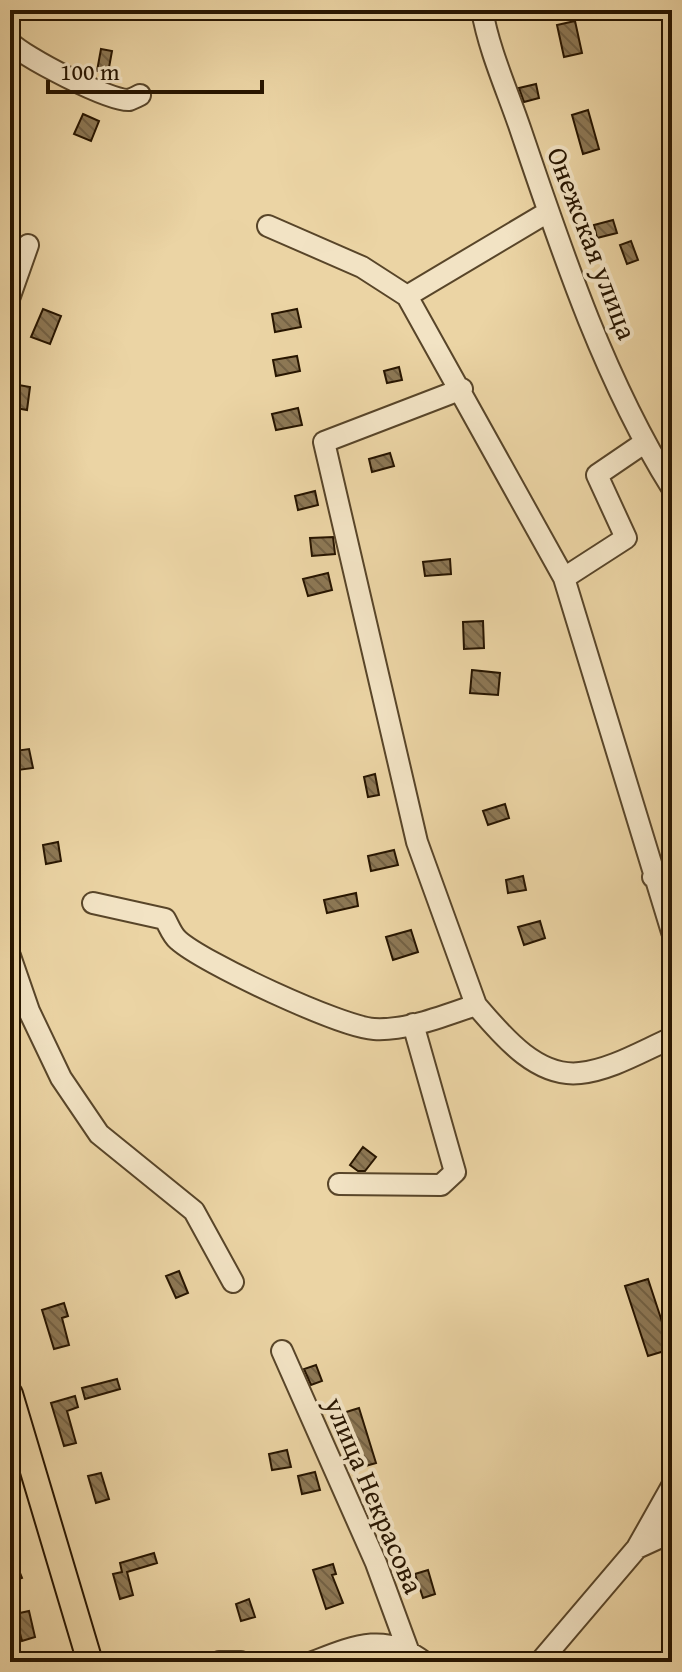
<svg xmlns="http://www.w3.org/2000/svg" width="682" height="1672" viewBox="0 0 682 1672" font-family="'Gentium Book Plus',serif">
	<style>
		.building { fill: url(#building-back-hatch); stroke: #271500; stroke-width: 2 }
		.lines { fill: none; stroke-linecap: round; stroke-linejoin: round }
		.minor-casing { stroke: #584529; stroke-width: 24 }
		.major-casing { stroke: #271500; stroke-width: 28 }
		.minor { stroke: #f2e3c4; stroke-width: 20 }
		.major { stroke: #ebd4a4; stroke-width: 24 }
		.labels { text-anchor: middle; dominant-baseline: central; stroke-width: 8; stroke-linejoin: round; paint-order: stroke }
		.street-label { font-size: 28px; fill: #271500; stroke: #f2e3c4 }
	</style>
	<defs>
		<pattern id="building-back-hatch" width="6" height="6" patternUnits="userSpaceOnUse" patternTransform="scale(2)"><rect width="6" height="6" fill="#8d7855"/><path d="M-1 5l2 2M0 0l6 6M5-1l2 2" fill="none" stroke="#736144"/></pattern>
	</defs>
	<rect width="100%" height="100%" fill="#ebd4a4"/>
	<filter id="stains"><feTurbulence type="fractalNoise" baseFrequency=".0025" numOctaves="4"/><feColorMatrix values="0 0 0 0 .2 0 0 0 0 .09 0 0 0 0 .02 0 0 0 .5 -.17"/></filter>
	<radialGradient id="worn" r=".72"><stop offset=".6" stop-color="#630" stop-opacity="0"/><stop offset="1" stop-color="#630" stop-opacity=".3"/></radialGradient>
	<!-- building -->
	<path class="building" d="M575,21L582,53L564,57L557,25Z
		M101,49L112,51L108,73L97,71Z
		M536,84L539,98L524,102L519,88Z
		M588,110L599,149L583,154L572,115Z
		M83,114L99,121L91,141L74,134Z
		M613,220L617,233L597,238L594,225Z
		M631,241L638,260L627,264L620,245Z
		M43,309L61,316L50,344L31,337Z
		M297,309L301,327L275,332L272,314Z
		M297,356L300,371L276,376L273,360Z
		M399,367L402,380L387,383L384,371Z
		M13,384L30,387L27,410L10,407Z
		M298,408L302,425L276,430L272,414Z
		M390,453L394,466L372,472L369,459Z
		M315,491L318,505L298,510L295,496Z
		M333,537L335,554L312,556L310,538Z
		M450,559L451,574L425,576L423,562Z
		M328,573L332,590L308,596L303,579Z
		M483,621L484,648L464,649L463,622Z
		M472,670L500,673L498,695L470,693Z
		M29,749L33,768L18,770L15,751Z
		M375,774L379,795L368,797L364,777Z
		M505,804L509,818L488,825L483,811Z
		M58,842L61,861L46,864L43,845Z
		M394,850L398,865L371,871L368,856Z
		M523,876L526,890L508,893L506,880Z
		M356,893L358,906L327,913L324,900Z
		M540,921L545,938L524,945L518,927Z
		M411,930L418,952L393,960L386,937Z
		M363,1147L376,1157L365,1171H358L350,1165Z
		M179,1271L188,1293L176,1298L166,1276Z
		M648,1279L671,1349L648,1356L625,1286Z
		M64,1303L68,1316L62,1318L69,1345L54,1349L42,1310Z
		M316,1365L322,1381L311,1385L304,1369Z
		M117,1379L120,1389L85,1399L82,1388Z
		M75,1396L78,1407L67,1411L76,1443L64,1446L51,1403Z
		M359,1408L376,1463L362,1467L343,1413Z
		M287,1450L291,1467L272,1470L269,1454Z
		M315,1472L320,1490L302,1494L298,1476Z
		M101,1473L109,1499L96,1503L88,1476Z
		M10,1548L22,1578L10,1582Z
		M154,1553L157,1563L127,1572L133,1595L120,1599L113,1574L122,1572L120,1563Z
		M333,1564L336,1574L332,1575L343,1603L326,1609L313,1570Z
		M428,1570L435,1594L423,1598L415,1574Z
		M249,1599L255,1617L241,1621L236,1604Z
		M29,1611L35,1637L22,1641L15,1614Z"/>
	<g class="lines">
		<defs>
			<path id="minor" d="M482,10C489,51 508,92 521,131C562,252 604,379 672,488
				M10,42C23,57 109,101 129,100C132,99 138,96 140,95
				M548,212L407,296L564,578L672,932
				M268,226L362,267L407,296
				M10,296L28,245
				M462,389L324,442L417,842L476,1005
				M564,578L626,538L597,475L644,443
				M653,877L672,868
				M93,903L165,919C169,926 172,935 178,940C203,963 341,1027 374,1029C408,1031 445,1015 476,1005C501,1034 536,1078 580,1073C611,1070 644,1050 672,1038
				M10,956L29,1011L61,1078L99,1134L194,1211L233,1282
				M339,1184L441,1185L455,1172L413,1024
				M282,1351L376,1563L408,1650L409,1662
				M637,1548L672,1532
				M219,1662H241
				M313,1662C354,1646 385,1632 424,1662
				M540,1662L637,1548L672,1486"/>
			<path id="major" d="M10,1394L90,1662"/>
		</defs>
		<!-- minor casing -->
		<use href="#minor" class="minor-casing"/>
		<!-- major casing -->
		<use href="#major" class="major-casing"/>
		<!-- minor -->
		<use href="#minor" class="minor"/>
		<!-- major -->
		<use href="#major" class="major"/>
	</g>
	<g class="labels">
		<!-- street labels -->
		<g class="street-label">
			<text transform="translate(593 243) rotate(69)">Онежская улица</text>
			<text transform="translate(375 1495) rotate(67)">улица Некрасова</text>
		</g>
	</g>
	<!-- margin -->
	<rect width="682" height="1672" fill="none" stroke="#ebd4a4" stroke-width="40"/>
	<rect x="12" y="12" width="658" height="1648" fill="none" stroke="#271500" stroke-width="4"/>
	<rect x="20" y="20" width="642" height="1632" fill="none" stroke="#271500" stroke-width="2"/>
	<!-- scale -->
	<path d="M48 80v12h214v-12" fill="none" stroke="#271500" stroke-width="4"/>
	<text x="60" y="80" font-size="24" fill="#271500" stroke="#f2e3c4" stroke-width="6" paint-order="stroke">100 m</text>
	<rect width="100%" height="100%" filter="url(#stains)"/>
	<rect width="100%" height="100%" fill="url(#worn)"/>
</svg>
